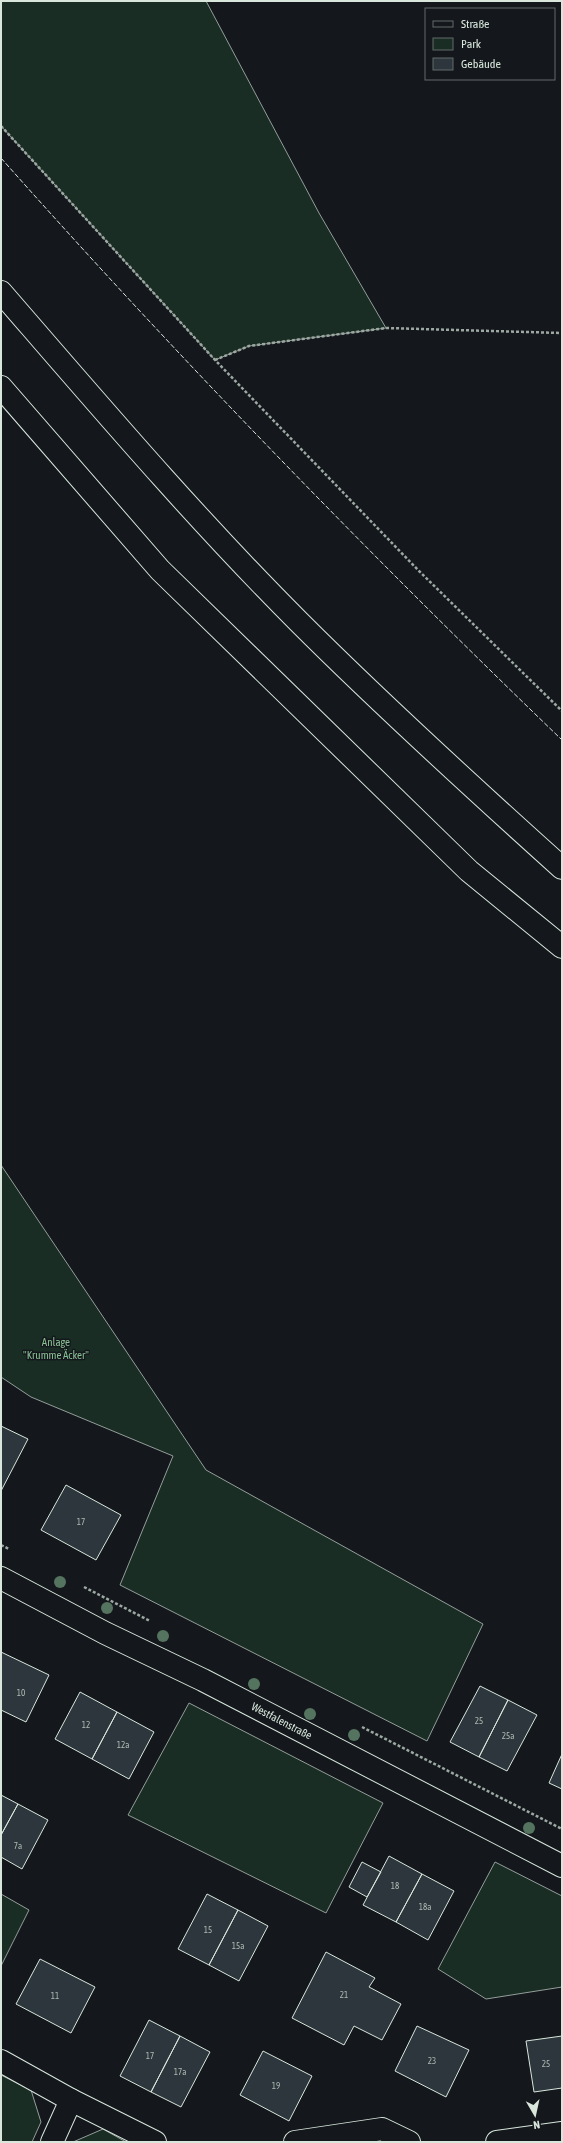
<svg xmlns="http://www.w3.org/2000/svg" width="563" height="2143" viewBox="0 0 563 2143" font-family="'Asap Condensed',sans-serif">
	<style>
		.green { fill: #1a2d24; stroke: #939e99 }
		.building { fill: #2c363c; stroke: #d8e6dc }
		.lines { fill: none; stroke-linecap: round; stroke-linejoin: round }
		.minor-casing { stroke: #d8e6dc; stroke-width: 24 }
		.highway-casing { stroke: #d8e6dc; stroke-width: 24 }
		.path { stroke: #9da8a2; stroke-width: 2.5; stroke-dasharray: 3 2; stroke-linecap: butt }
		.minor { stroke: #14181c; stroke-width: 22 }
		.highway { stroke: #14181c; stroke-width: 22 }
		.fence { stroke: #d8e6dc; stroke-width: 1; stroke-dasharray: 5 2; stroke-linecap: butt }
		.tree { fill: #55745f }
		.labels { text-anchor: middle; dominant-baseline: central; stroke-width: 3; stroke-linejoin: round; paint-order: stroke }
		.number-label { font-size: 9px; fill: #adbab4 }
		.park-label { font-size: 11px; fill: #8ac095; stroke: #14181c }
		.street-label { font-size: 11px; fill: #d8e6dc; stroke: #14181c }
	</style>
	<rect width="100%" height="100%" fill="#14181c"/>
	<!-- green -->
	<path class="green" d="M1,1H206L319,213L386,328L249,346L215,360L1,126Z
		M1,1165L206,1470L483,1624L427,1741L120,1585L173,1456L31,1397L1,1377Z
		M189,1703L383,1803L326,1913L128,1815Z
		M495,1862L562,1896V1987L486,1999L438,1969Z
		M1,1894L29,1910L1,1966Z
		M1,2075L31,2090L41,2122L32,2142H1Z
		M103,2129L126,2142H73Z"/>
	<!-- building -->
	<path class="building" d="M1,1426L28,1439L1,1491Z
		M66,1485L121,1515L96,1560L41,1530Z
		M1,1652L49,1675L26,1722L1,1710Z
		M480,1686L508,1700L479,1757L450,1742Z
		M80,1692L117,1712L92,1759L55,1739Z
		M508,1700L537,1715L507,1771L479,1757Z
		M117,1712L154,1732L129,1779L92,1759Z
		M562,1754V1789L549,1783Z
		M1,1795L18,1804L1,1835Z
		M18,1804L48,1820L22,1869L1,1857V1835Z
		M389,1856L422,1874L396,1922L363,1905Z
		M362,1862L381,1872L367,1897L349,1887Z
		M422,1874L454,1891L428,1940L396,1922Z
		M207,1894L238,1910L209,1965L178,1949Z
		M238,1910L268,1926L239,1981L209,1965Z
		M326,1952L375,1978L369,1987L401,2004L382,2040L354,2026L344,2045L292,2018Z
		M40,1959L95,1987L71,2033L16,2004Z
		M149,2020L180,2036L151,2092L120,2076Z
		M417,2026L469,2050L446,2097L395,2071Z
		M180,2036L210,2052L181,2107L151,2092Z
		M562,2036V2088L534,2092L526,2041Z
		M263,2051L312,2076L289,2121L240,2095Z"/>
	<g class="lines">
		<defs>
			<g id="minor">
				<path id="s1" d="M1,1578L105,1633L203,1680L562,1866"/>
				<path d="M1,2061L71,2100L155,2142"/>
				<path d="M52,2142L71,2100"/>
				<path d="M295,2142L382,2129L409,2142"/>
				<path d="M497,2142L562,2133"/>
			</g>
			<path id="highway" d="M1,292C98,404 194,517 299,622C384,707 473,788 562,868
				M1,387L160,570L469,871L562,947"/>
		</defs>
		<!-- minor casing -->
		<use href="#minor" class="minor-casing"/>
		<!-- highway casing -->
		<use href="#highway" class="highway-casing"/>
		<!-- path -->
		<path class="path" d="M1,126L215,360L419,571L562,711
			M215,360L249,346L386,328L562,333
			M1,1545L9,1549
			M84,1587L150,1621
			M362,1727L562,1829"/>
		<!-- minor -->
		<use href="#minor" class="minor"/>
		<!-- highway -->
		<use href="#highway" class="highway"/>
		<!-- fence -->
		<path class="fence" d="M1,158C180,360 368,553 562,740"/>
	</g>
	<!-- trees -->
	<g class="tree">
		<circle cx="60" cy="1582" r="6"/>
		<circle cx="107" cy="1608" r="6"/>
		<circle cx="163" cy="1636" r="6"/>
		<circle cx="254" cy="1684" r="6"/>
		<circle cx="310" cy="1714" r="6"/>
		<circle cx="354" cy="1735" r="6"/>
		<circle cx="529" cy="1828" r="6"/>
	</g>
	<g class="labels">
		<!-- number labels -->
		<g class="number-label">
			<text x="81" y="1522">17</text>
			<text x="21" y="1693">10</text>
			<text x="479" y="1721">25</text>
			<text x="86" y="1725">12</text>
			<text x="508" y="1736">25a</text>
			<text x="123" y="1745">12a</text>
			<text x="18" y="1846">7a</text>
			<text x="395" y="1886">18</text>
			<text x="425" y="1907">18a</text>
			<text x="208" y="1930">15</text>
			<text x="238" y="1946">15a</text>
			<text x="344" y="1995">21</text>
			<text x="55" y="1996">11</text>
			<text x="150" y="2056">17</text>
			<text x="432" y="2061">23</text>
			<text x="546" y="2064">25</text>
			<text x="180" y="2072">17a</text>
			<text x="276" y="2086">19</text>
		</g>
		<!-- park labels -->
		<g class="park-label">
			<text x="56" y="1342">Anlage<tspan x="56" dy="13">"Krumme Äcker"</tspan></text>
		</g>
		<!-- street labels -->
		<g class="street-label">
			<text stroke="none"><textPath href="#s1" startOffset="315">Westfalenstraße</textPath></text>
		</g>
	</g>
	<!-- border -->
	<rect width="563" height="2143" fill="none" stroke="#d8e6dc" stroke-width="4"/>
	<!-- legend -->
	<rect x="425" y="8" width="130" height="72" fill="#14181c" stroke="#626a69"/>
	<rect x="433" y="21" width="20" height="6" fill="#14181c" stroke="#626a69"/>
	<text x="461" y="28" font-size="12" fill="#d8e6dc">Straße</text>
	<rect x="433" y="38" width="20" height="12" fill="#1a2d24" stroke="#626a69"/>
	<text x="461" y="48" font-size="12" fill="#d8e6dc">Park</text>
	<rect x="433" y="58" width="20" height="12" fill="#2c363c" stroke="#626a69"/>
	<text x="461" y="68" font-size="12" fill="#d8e6dc">Gebäude</text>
	<!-- north arrow -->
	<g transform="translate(535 2115) rotate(171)" stroke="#14181c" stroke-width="3" paint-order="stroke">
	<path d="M0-3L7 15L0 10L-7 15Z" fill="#d8e6dc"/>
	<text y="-6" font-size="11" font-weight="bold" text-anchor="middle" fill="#d8e6dc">N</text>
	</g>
</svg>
